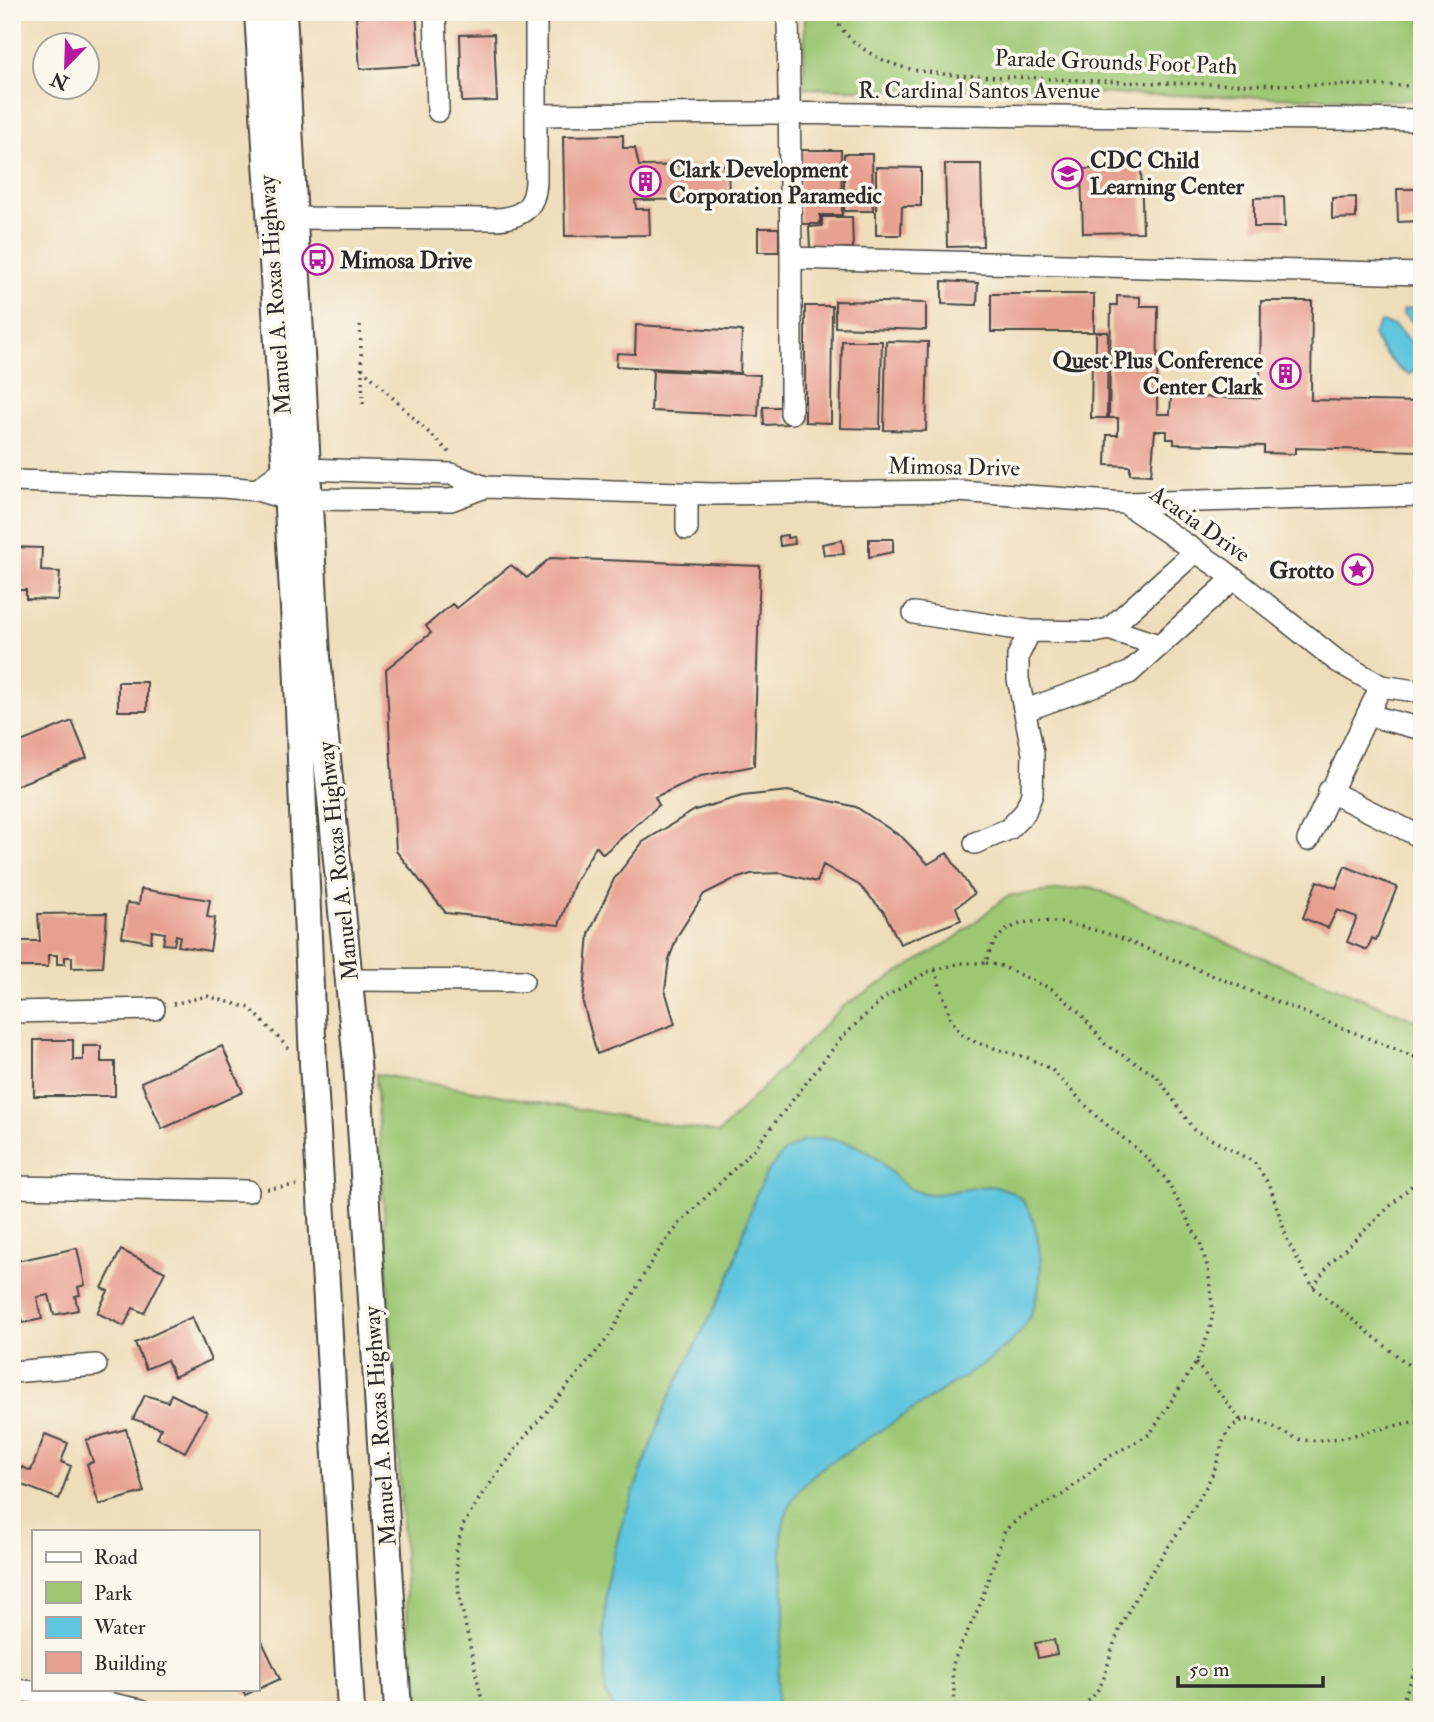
<svg xmlns="http://www.w3.org/2000/svg" width="1434" height="1722" viewBox="0 0 1434 1722" font-family="'IM FELL Double Pica',serif">
	<style>
		.green { fill: #9dc773; stroke: #64794f; stroke-width: 2 }
		.water { fill: #61c6df; stroke: #467885; stroke-width: 2 }
		.building { fill: #e79f90 }
		.lines { fill: none; stroke-linecap: round; stroke-linejoin: round }
		.minor-casing { stroke: #484640; stroke-width: 24 }
		.major-casing { stroke: #484640; stroke-width: 30 }
		.path { stroke: #484640; stroke-width: 3.5; stroke-dasharray: 2 5; stroke-linecap: butt }
		.minor { stroke: #fff; stroke-width: 21 }
		.major { stroke: #fff; stroke-width: 26 }
		.labels { text-anchor: middle; dominant-baseline: central; stroke-width: 7; stroke-linejoin: round; paint-order: stroke }
		.street-label { font-size: 23px; fill: #2b2b2b; stroke: #fbf7ec }
		.poi-label { font-size: 23px; font-weight: bold; fill: #2b2b2b; stroke: #fbf7ec; text-anchor: start }
	</style>
	<rect width="100%" height="100%" fill="#fbf7ec"/>
	<filter id="ink" filterUnits="userSpaceOnUse"><feTurbulence type="fractalNoise" baseFrequency=".0143" numOctaves="2"/><feDisplacementMap in="SourceGraphic" scale="14" xChannelSelector="R" yChannelSelector="G"/><feConvolveMatrix kernelMatrix="1 2 1 2 8 2 1 2 1" color-interpolation-filters="sRGB"/></filter>
	<filter id="wash" filterUnits="userSpaceOnUse"><feTurbulence type="fractalNoise" baseFrequency=".00686" numOctaves="4" result="noise"/><feDisplacementMap in="SourceGraphic" scale="28" xChannelSelector="R" yChannelSelector="G"/><feGaussianBlur stdDeviation="1.57" result="paint"/><feColorMatrix in="noise" values="0 0 0 0 0 0 0 0 0 0 0 0 0 0 0 0 0 1.4 0 .05"/><feComposite in="paint" operator="in"/></filter>
	<g filter="url(#wash)">
		<rect width="100%" height="100%" fill="#eeddba"/>
		<!-- green -->
		<path class="green" d="M805,12H1422V100L804,88Z
			M1091,887L1422,1023V1710H413L376,1074L719,1133L842,1007L955,938L1007,896Z"/>
		<!-- water -->
		<path class="water" d="M1422,305V329L1404,315L1403,310Z
			M1381,322L1395,326L1410,342L1422,343V366L1410,374C1399,373 1376,345 1373,334Z
			M822,1138C846,1140 867,1147 884,1165C892,1173 901,1185 912,1190C946,1205 983,1172 1015,1194C1032,1206 1036,1227 1039,1246C1044,1273 1038,1310 1020,1332C999,1357 971,1372 944,1389C905,1415 867,1440 827,1464C763,1510 786,1552 784,1619C783,1649 775,1679 777,1710H614L605,1693L604,1643L607,1582L621,1526L667,1402L729,1279L755,1197L767,1172L784,1152L803,1141Z"/>
		<g id="blocks">
			<!-- building -->
			<path class="building" d="M416,13L420,65L360,69L356,17Z
				M494,34L497,101L462,102L460,35Z
				M623,135V148H635L639,166L728,165L729,199L635,200L636,209H649L650,235L565,236L563,136Z
				M799,150H841L842,215H820V224H800Z
				M844,154H872L873,211H844Z
				M945,164H981L983,246L947,247Z
				M876,167L921,168V206H902L901,235H876Z
				M1141,168L1143,232L1083,233L1081,169Z
				M1397,189H1421L1422,221L1398,222Z
				M1284,197L1285,227H1254V198Z
				M1356,197V218L1332,219V198Z
				M822,217H852L853,248L810,249L809,227L822,226Z
				M758,228H779V252H758Z
				M942,281L978,283L977,305L942,304Z
				M991,294H1094V332H991Z
				M1117,296L1140,297V306H1158L1157,414H1170L1171,397L1260,398L1261,301H1312L1311,400L1422,402V451L1295,448V454L1264,453V446L1174,444V439H1167V431H1155L1151,475L1130,474V466L1106,465L1107,435H1118V418H1109L1111,305H1117Z
				M835,301L926,303V330L835,327Z
				M805,306H832L831,423L805,422Z
				M636,325L742,331L740,373L616,366L617,353L635,354Z
				M1096,332H1108L1107,418H1091L1092,354H1096Z
				M842,341H882L880,429L840,428Z
				M886,341L928,342L926,431L884,430Z
				M653,370L760,375L758,416L651,411Z
				M763,407H787V424L764,425Z
				M787,535V538L794,537L795,544L780,546L779,536Z
				M869,539H893V552L869,557Z
				M842,540L844,554L824,555L822,544Z
				M12,547L42,548L41,571L60,572L58,600L26,599V590H16V598H12Z
				M550,558L760,566L754,766L701,776L655,797L659,805L603,854L596,846L575,882L559,925L446,913L396,851L386,669L431,633L426,626L452,604L457,608L511,565L527,578Z
				M118,682H147V711H118Z
				M72,721L87,758L12,787V730L16,729L21,742Z
				M788,791L856,807L903,838L928,864L947,853L974,894L956,907L961,920L900,944L884,912L859,885L823,865L817,882L781,873L751,874L732,880L704,894L678,935L669,959L665,990L675,1024L597,1054L583,1003L589,934L614,879L643,842L695,810L742,796Z
				M1345,866L1397,887L1376,940L1372,938L1367,950L1347,942L1357,917L1337,910L1328,928L1303,918L1317,881L1336,888Z
				M141,889L210,900L207,917L215,918L210,951L178,946L180,936L176,935L174,945L163,944L165,933L152,931L151,942L122,937L127,903L139,904Z
				M107,913L103,967L72,968V957H65V964H57V955H48V967H18V941H40L38,914Z
				M34,1040H73V1060H83V1046H101V1062H115V1096H34Z
				M222,1046L243,1092L162,1129L141,1082Z
				M77,1248L85,1285L78,1287L80,1295L75,1296L78,1310L54,1315L49,1295L37,1297L42,1319L23,1323L12,1279V1262Z
				M121,1250L165,1272L144,1313L133,1308L124,1326L97,1313L108,1291L102,1288Z
				M192,1317L211,1360L174,1377L167,1360L146,1369L135,1343Z
				M171,1394L207,1412L185,1452L157,1438L161,1428L133,1419L145,1395L168,1402Z
				M126,1429L144,1492L99,1505L87,1464L93,1462L86,1440Z
				M45,1434L68,1443L61,1462L71,1466L59,1499L17,1483L22,1467L31,1471Z
				M257,1631L280,1679L245,1695L242,1689H257Z
				M1054,1640L1057,1654L1038,1658L1035,1643Z"/>
		</g>
	</g>
	<g filter="url(#ink)">
		<use href="#blocks" fill-opacity="0" stroke="#484640" stroke-width="2"/>
		<g class="lines">
			<defs>
				<path id="minor" d="M435,12L438,111
					M788,12L791,258L1422,274
					M536,115L770,113L1422,120
					M280,218L495,219C521,218 535,208 536,182V12
					M791,413V258
					M12,481L223,487L257,490L287,499L451,500L485,487
					M257,490L285,469H306L451,474L485,487L713,494L958,491L1125,503L1422,495
					M687,493V529
					M1125,503L1223,570L1337,661L1381,686L1422,692
					M914,613L1030,631
					M1109,629L1158,645
					M1026,710L1129,673L1233,579
					M1367,715L1422,729
					M1329,791L1419,836
					M1308,840L1381,686
					M975,843L1009,829L1025,812L1032,794L1033,753L1018,679V656L1030,631L1095,632L1109,629L1196,551
					M349,980L523,981
					M12,1012L154,1009
					M12,1187L248,1191
					M12,1372L96,1365
					M12,1690L69,1695L141,1710"/>
				<path id="major" d="M258,12L297,658L313,1063L351,1710
					M283,12L317,657L357,1063L398,1710"/>
			</defs>
			<!-- minor casing -->
			<use href="#minor" class="minor-casing"/>
			<!-- major casing -->
			<use href="#major" class="major-casing"/>
			<!-- path -->
			<path class="path" d="M833,12C842,41 878,61 906,68C948,78 996,76 1039,78C1166,86 1294,84 1422,86
				M360,325L363,404
				M362,368L451,454
				M986,963L1001,966L1054,990L1079,1012L1106,1045L1157,1076L1194,1130L1254,1162L1270,1186L1288,1242L1313,1287L1422,1376
				M935,970L951,1019L960,1033L977,1043L1028,1058L1051,1069L1096,1116L1143,1154L1166,1179L1201,1245L1208,1269L1213,1312L1210,1330L1196,1363L1150,1434L1107,1458L1064,1494L1022,1516L1005,1530L979,1607L954,1660L952,1672L956,1710
				M173,1004L207,996L250,1008L291,1051
				M267,1189L298,1185
				M1313,1287L1331,1262L1422,1176
				M1196,1363L1241,1421
				M484,1710L459,1595L456,1551L463,1525L481,1496L528,1433L608,1338L654,1257L680,1223L755,1148L843,1036L884,998L927,972L961,963H986C1000,901 1072,923 1115,936L1422,1060
				M1077,1710C1108,1689 1104,1670 1116,1638C1138,1582 1187,1527 1213,1473C1221,1456 1220,1432 1239,1422C1260,1412 1282,1436 1303,1440C1330,1444 1384,1427 1413,1422L1422,1424
				M1399,1710L1422,1653"/>
			<!-- minor -->
			<use href="#minor" class="minor"/>
			<!-- major -->
			<use href="#major" class="major"/>
		</g>
	</g>
	<!-- icons -->
	<defs>
		<symbol id="school-ring" viewBox="-11 -11 22 22"><circle r="9.5" fill="#fbf7ec" stroke="#b5179e" stroke-width="1.5"/><path d="M0-5L7-2L0 1L-7-2ZM-4 1L0 2.5L4 1V4Q0 6-4 4Z" fill="#b5179e"/></symbol>
		<symbol id="building-ring" viewBox="-11 -11 22 22"><circle r="9.5" fill="#fbf7ec" stroke="#b5179e" stroke-width="1.5"/><path d="M-4-6H4V6H1V3H-1V6H-4ZM-2.5-4.3h1.7v1.8h-1.7ZM.8-4.3h1.7v1.8H.8ZM-2.5-1h1.7V.8h-1.7ZM.8-1h1.7V.8H.8Z" fill="#b5179e"/></symbol>
		<symbol id="bus-ring" viewBox="-11 -11 22 22"><circle r="9.5" fill="#fbf7ec" stroke="#b5179e" stroke-width="1.5"/><path d="M-5-6H5V4H4V6H2V4H-2V6H-4V4H-5ZM-3.5-4V0h7V-4ZM-3.5 1.2v1.5H-2V1.2ZM2 1.2v1.5H3.5V1.2Z" fill="#b5179e"/></symbol>
		<symbol id="sight-ring" viewBox="-11 -11 22 22"><circle r="9.5" fill="#fbf7ec" stroke="#b5179e" stroke-width="1.5"/><path d="M0-6L1.8-2.2L6-1.7L2.9 1.2L3.7 5.4L0 3.3L-3.7 5.4L-2.9 1.2L-6-1.7L-1.8-2.2Z" fill="#b5179e"/></symbol>
	</defs>
	<g fill-rule="evenodd">
		<use href="#school-ring" x="1050" y="156" width="35" height="35"/>
		<use href="#building-ring" x="628" y="164" width="35" height="35"/>
		<use href="#bus-ring" x="300" y="242" width="35" height="35"/>
		<use href="#building-ring" x="1268" y="356" width="35" height="35"/>
		<use href="#sight-ring" x="1340" y="552" width="35" height="35"/>
	</g>
	<g class="labels">
		<!-- street labels -->
		<g class="street-label">
			<text transform="translate(1116 62) rotate(2)">Parade Grounds Foot Path</text>
			<text x="979" y="90">R. Cardinal Santos Avenue</text>
			<text transform="translate(275 295) rotate(-94)">Manuel A. Roxas Highway</text>
			<text transform="translate(954 467) rotate(1)">Mimosa Drive</text>
			<text transform="translate(1200 524) rotate(35)">Acacia Drive</text>
			<text transform="translate(338 861) rotate(-96)">Manuel A. Roxas Highway</text>
			<text transform="translate(380 1426) rotate(-94)">Manuel A. Roxas Highway</text>
		</g>
		<!-- poi labels -->
		<g class="poi-label">
			<text x="1090" y="160">CDC Child<tspan x="1090" dy="26">Learning Center</tspan></text>
			<text x="669" y="169">Clark Development<tspan x="669" dy="26">Corporation Paramedic</tspan></text>
			<text x="340" y="260">Mimosa Drive</text>
			<text x="1263" y="360" text-anchor="end">Quest Plus Conference<tspan x="1263" dy="26">Center Clark</tspan></text>
			<text x="1334" y="570" text-anchor="end">Grotto</text>
		</g>
	</g>
	<!-- margin -->
	<rect width="1434" height="1722" fill="none" stroke="#fbf7ec" stroke-width="42"/>
	<!-- legend -->
	<rect x="32" y="1530" width="228" height="161" fill="#fbf7ec" stroke="#a8a59f" stroke-width="2"/>
	<rect x="46" y="1552" width="35" height="10" fill="#ffffff" stroke="#a8a59f" stroke-width="2"/>
	<text x="94" y="1564" font-size="21" fill="#2b2b2b">Road</text>
	<rect x="46" y="1582" width="35" height="21" fill="#9dc773" stroke="#a8a59f" stroke-width="2"/>
	<text x="94" y="1600" font-size="21" fill="#2b2b2b">Park</text>
	<rect x="46" y="1617" width="35" height="21" fill="#61c6df" stroke="#a8a59f" stroke-width="2"/>
	<text x="94" y="1634" font-size="21" fill="#2b2b2b">Water</text>
	<rect x="46" y="1652" width="35" height="21" fill="#e79f90" stroke="#a8a59f" stroke-width="2"/>
	<text x="94" y="1670" font-size="21" fill="#2b2b2b">Building</text>
	<!-- north arrow -->
	<g transform="translate(66 66) rotate(203)"><circle r="33" fill="#fbf7ec" stroke="#a8a59f" stroke-width="2"/>
	<path d="M0-5L12 26L0 18L-12 26Z" fill="#b5179e"/>
	<text y="-10" font-size="19" font-weight="bold" text-anchor="middle" fill="#2b2b2b">N</text>
	</g>
	<!-- scale -->
	<path d="M1178 1676v10h145v-10" fill="none" stroke="#2b2b2b" stroke-width="3.5"/>
	<text x="1189" y="1676" font-size="21" fill="#2b2b2b" stroke="#fbf7ec" stroke-width="5" paint-order="stroke">50 m</text>
</svg>
